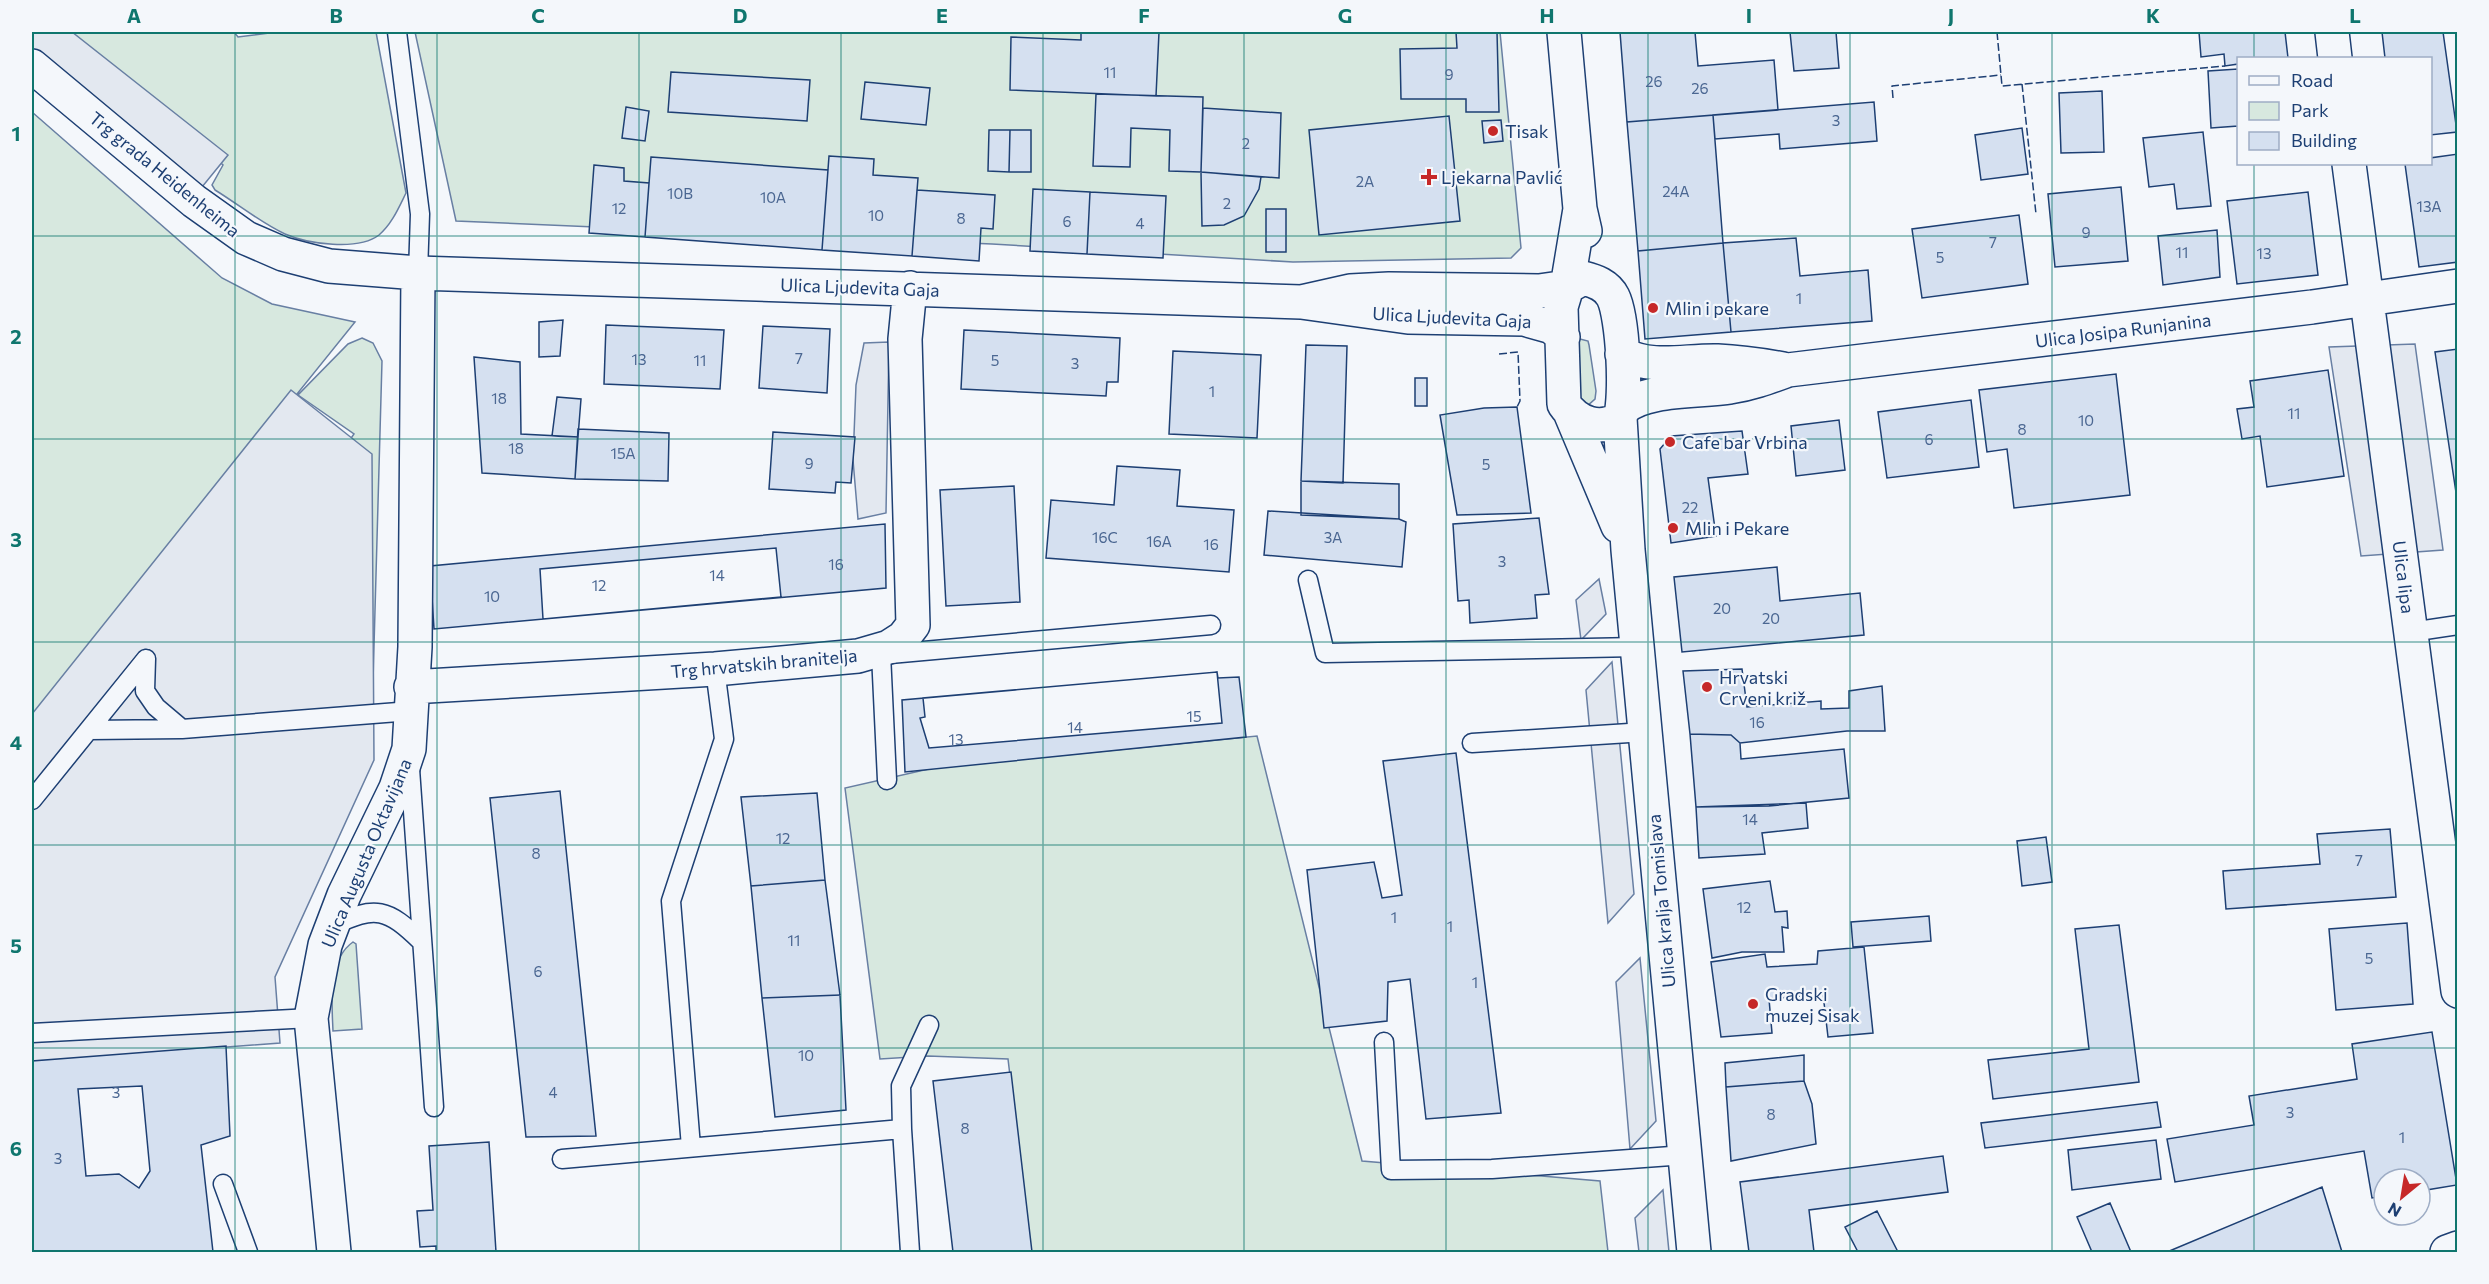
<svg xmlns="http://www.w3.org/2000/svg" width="2489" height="1284" viewBox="0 0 2489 1284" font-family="Commissioner,sans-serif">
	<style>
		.green { fill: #d7e8df; stroke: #687fa3; stroke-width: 1.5 }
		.parking { fill: #e3e8f0; stroke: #687fa3; stroke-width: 1.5 }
		.building { fill: #d5e0f0; stroke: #1d3f73; stroke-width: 1.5; fill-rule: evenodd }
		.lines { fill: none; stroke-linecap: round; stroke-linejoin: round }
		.service-casing { stroke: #1d3f73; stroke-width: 21 }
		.minor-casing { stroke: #1d3f73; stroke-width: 36 }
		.service { stroke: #f4f7fb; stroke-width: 18 }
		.minor { stroke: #f4f7fb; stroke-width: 33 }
		.fence { stroke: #1d3f73; stroke-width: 1.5; stroke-dasharray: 8 3; stroke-linecap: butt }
		.grid { fill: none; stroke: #0f766e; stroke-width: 1.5; stroke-opacity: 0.55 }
		.poi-dot { fill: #c62828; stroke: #f4f7fb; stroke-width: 2 }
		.labels { text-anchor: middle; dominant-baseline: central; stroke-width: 4.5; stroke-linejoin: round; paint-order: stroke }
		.number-label { font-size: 15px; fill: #4b6792 }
		.poi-label { font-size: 18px; fill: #1d3f73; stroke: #f4f7fb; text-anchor: start }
		.street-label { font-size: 18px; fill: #1d3f73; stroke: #f4f7fb }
		.neatline { fill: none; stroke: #0f766e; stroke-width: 2 }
		.grid-label { font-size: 20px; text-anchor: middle; font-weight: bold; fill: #0f766e }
	</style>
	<rect width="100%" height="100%" fill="#f4f7fb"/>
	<!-- green -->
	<path class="green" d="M69,32H234L238,37L277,32H376L406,193C399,207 392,224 379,235C358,251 308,244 285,234C261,223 238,204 215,190L212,185L223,165Z
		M415,32H1500L1521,248L1511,258L1293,262L992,244L456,221Z
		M32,112L222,278L272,304L355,322L36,718L32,714Z
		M362,338L373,343L382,361L373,682L324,477L354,434L298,395L348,344Z
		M1580,339L1588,341L1589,345L1596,391L1595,399L1587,406L1580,403L1576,341Z
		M1257,736L1362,1161L1600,1181L1608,1252H1031L1008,1059L928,1056L880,1059L845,788L933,768Z
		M353,942L356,944L362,1029L333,1031C332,1004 327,960 353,942Z"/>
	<!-- parking -->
	<path class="parking" d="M32,32H72L228,155L202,187L32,52Z
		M889,342L886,513L858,519L853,460L856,385L864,343Z
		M2415,344L2443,550L2361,556L2329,347Z
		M291,390L372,454L374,760L275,977L280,1043L32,1062V714Z
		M1599,579L1606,614L1581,640L1576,600Z
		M1612,662L1634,894L1608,923L1586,690Z
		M1640,958L1656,1121L1630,1149L1616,982Z
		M1663,1190L1669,1252H1639L1635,1218Z"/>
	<!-- building -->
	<path class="building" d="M1081,32H1159L1156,96L1010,90L1011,37L1081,40Z
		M1456,32H1497L1499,112H1466V99H1401L1400,49L1457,48Z
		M1620,32H1695L1698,66L1774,60L1778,110L1627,122Z
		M1790,32H1836L1839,68L1794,71Z
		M2199,32H2285L2288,58H2238V64L2225,66L2224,54L2201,57Z
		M2382,32H2443L2457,132L2430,135V58H2385Z
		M2238,69V126L2211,128L2208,71Z
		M671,72L810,80L807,121L668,112Z
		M865,82L930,88L926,125L861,119Z
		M2102,91L2104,152L2061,153L2059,93Z
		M1096,94L1203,97L1201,172L1169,171L1170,130L1131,128L1130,167L1093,166Z
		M1874,102L1877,141L1780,149L1779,134L1715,139L1713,115Z
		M626,107L649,111L645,141L622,138Z
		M1203,108L1281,113L1279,178L1201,172Z
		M1713,115L1723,243L1638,251L1627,122Z
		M1449,116L1460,221L1319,235L1309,130Z
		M1501,120L1503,141L1484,143L1482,121Z
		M2022,128L2028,174L1981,180L1975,135Z
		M989,130H1010L1009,172L988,171Z
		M1010,130H1031V172H1009Z
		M2203,132L2211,206L2177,209L2174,184L2149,187L2143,138Z
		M2458,154V262L2419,267L2405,164H2430V158Z
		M829,156L874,159L873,175L918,178L912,256L822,250Z
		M651,157L828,170L822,250L645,237Z
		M594,165L624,168V181L649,183L645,237L589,233Z
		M1201,172L1261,177L1259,189L1244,216L1224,225L1202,226Z
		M2121,187L2128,261L2055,267L2048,194Z
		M1033,189L1090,192L1087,254L1030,251Z
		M917,190L995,195L993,229L981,228L979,261L912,256Z
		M1090,192L1166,196L1163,258L1087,254Z
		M2308,192L2318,275L2237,284L2227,201Z
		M1266,209H1286V252H1266Z
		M2019,215L2028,284L1922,298L1912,229Z
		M2217,230L2220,277L2163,285L2158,236Z
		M1796,238L1800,276L1868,270L1872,321L1731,332L1723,243Z
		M1723,243L1731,332L1645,339L1638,251Z
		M563,320L560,356L539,357V322Z
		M606,325L724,330L720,389L604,384Z
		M763,326L830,329L827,393L759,388Z
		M964,330L1120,338L1118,382H1107L1106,396L961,389Z
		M1306,345L1347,346L1343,483L1301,481Z
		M2458,349V506L2435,352Z
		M1173,351L1261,355L1257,438L1169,434Z
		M474,357L520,362L521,434L578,437L575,479L482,473Z
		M2328,370L2344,476L2267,487L2260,436L2242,439L2237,409L2254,407L2250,381Z
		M2116,374L2130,495L2014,508L2007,449L1987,452L1979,390Z
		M1415,378H1427V406H1415Z
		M557,397L581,399L578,437L552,436Z
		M1971,400L1979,467L1887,478L1878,412Z
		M1517,407L1531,513L1457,515L1440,415L1484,408Z
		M1839,420L1845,470L1796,476L1791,426Z
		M578,429L669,433L668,481L575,479Z
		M1742,431L1748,474L1708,478L1716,536L1671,543L1660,449L1671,436Z
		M773,432L855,437L851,483L836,482L835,493L769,489Z
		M1117,466L1180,470L1177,506L1234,510L1229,572L1046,558L1051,500L1114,505Z
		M1301,481L1399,484V519L1301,515Z
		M1014,486L1020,602L946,606L940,490Z
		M1268,511L1399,519L1406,522L1402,567L1264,555Z
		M1539,518L1549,594L1535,595L1537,618L1470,623L1469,600L1458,601L1453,524Z
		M885,524L886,588L434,629L430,566Z
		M776,548L781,597L543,619L540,569Z
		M1777,567L1780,601L1860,593L1864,635L1682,652L1674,577Z
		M1742,669L1747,707L1821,701V709L1849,708V691L1882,686L1885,731H1847L1740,743L1731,735L1690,734L1683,671Z
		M1217,672L1218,678L1239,677L1246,737L905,772L902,700Z
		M1217,672L1222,723L929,748L920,718L925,717L923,698Z
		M1690,734L1731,735L1740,743L1741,759L1844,749L1849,798L1769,806L1696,807Z
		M1456,753L1501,1113L1426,1119L1410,979L1388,982L1387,1021L1324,1028L1307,870L1374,862L1382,898L1402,895L1383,761Z
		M560,791L596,1136L526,1137L490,798Z
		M817,793L825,880L751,886L741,797Z
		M1806,803L1808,828L1762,833L1765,854L1699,858L1696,807Z
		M2390,829L2396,897L2226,909L2223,871L2320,864L2317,834Z
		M2046,837L2052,882L2022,886L2017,841Z
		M825,880L840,995L762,998L751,886Z
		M1770,881L1775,912L1787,911L1788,928L1782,927L1784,952H1742L1712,958L1703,889Z
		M1929,916L1931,941L1853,947L1851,922Z
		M2407,923L2413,1004L2336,1010L2329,929Z
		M2119,925L2139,1082L1993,1099L1988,1060L2089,1049L2075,929Z
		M1864,947L1873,1033L1828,1037L1823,994L1769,999L1772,1033L1721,1037L1711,962L1765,954L1767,967L1817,964L1818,951Z
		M840,995L846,1110L775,1117L762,998Z
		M2432,1032L2457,1185L2420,1191V1179H2384V1196L2372,1198L2364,1151L2175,1182L2167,1139L2254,1125L2249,1096L2357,1079L2352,1044Z
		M226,1046L230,1136L201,1145L213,1252H32V1061ZM142,1086L150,1171L139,1188L119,1174L86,1176L78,1089Z
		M1804,1055V1081L1726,1087L1725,1063Z
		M1011,1072L1032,1252H953L933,1081Z
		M1804,1081L1812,1104L1816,1144L1731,1161L1726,1087Z
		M2157,1102L2161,1127L1985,1148L1981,1123Z
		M2156,1140L2161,1179L2072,1190L2068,1150Z
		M489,1142L496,1252H436V1246L420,1247L417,1211L433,1210L429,1146Z
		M1943,1156L1948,1192L1809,1210L1814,1252H1749L1740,1182Z
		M2322,1187L2342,1252H2167Z
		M2110,1203L2131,1252H2092L2077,1217Z
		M1877,1211L1898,1252H1858L1845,1227Z"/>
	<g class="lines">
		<defs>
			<path id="service" d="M397,32L420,214L418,273
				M1308,580L1325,653L1637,647
				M2411,632L2458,625
				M881,654L887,780
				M890,654L1211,625
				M146,659L145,691L156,707L182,729
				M89,730L182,729L411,711
				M1472,743L1645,732
				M410,769L434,1107
				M32,800L146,659
				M332,926C376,905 387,908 422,942
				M32,1033L311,1018
				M1384,1042L1391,1170L1492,1169L1685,1155
				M902,1129L901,1086L929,1025
				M691,1147L671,901L724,739L715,669
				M562,1159L902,1129L910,1252
				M223,1184L248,1252"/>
			<path id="minor" d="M1564,32L1580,209L1585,231
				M2332,32L2335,58
				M32,66L194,201L246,238L283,254L329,266L418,273L1301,302
				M2349,164L2458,991
				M1583,278C1595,281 1607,285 1613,297C1623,317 1627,397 1620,418C1600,432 1577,423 1564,404L1561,307L1567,287Z
				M1563,337L1552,327L1524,319L1408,317L1301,302L1350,291L1389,289L1539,291L1567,287L1580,209
				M1622,354C1654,370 1684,360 1718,361C1740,362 1761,365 1783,369
				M1623,409C1644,388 1701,392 1730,387C1751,384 1769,377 1788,370L2312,307L2458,286
				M1570,412L1618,526
				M1620,418L1628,550L1694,1252
				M411,687L715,669L858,656L889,647L903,638L913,625L905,339L910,288
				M334,1252L311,1018L325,945L344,895L396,788L409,749L415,647L418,273
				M2447,1252L2458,1248"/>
		</defs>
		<!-- service casing -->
		<use href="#service" class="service-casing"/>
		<!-- minor casing -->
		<use href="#minor" class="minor-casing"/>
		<!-- service -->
		<use href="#service" class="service"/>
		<!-- minor -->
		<use href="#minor" class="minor"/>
		<!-- fence -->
		<path class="fence" d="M1997,32L2002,86L2225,66
			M2022,84L2036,214
			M1893,98L1892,86L2001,75
			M1499,354L1518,352L1520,401L1517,407"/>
	</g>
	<!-- grid -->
	<path class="grid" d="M235,32V1252M437,32V1252M639,32V1252M841,32V1252M1043,32V1252M1244,32V1252M1446,32V1252M1648,32V1252M1850,32V1252M2052,32V1252M2254,32V58M2254,164V1252M32,236H2458M32,439H2458M32,642H2458M32,845H2458M32,1048H2458"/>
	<!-- markers -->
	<g class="poi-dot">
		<circle cx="1493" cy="131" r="6"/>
		<path d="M1426 168h6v6h6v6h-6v6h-6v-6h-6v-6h6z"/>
		<circle cx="1653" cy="308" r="6"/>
		<circle cx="1670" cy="442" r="6"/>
		<circle cx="1673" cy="528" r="6"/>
		<circle cx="1707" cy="687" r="6"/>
		<circle cx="1753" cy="1004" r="6"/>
	</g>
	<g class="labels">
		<!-- number labels -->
		<g class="number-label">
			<text x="1110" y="72">11</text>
			<text x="1449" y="74">9</text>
			<text x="1654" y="81">26</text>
			<text x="1700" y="88">26</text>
			<text x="1836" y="120">3</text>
			<text x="1246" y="143">2</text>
			<text x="1365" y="181">2A</text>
			<text x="1676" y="191">24A</text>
			<text x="680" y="193">10B</text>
			<text x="773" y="197">10A</text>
			<text x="1227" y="203">2</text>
			<text x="2429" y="206">13A</text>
			<text x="619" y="208">12</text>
			<text x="876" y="215">10</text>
			<text x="961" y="218">8</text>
			<text x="1067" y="221">6</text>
			<text x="1140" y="223">4</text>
			<text x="2086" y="232">9</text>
			<text x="1993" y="242">7</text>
			<text x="2182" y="252">11</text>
			<text x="2264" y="253">13</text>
			<text x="1940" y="257">5</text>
			<text x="1799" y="298">1</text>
			<text x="799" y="358">7</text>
			<text x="639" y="359">13</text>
			<text x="700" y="360">11</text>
			<text x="995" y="360">5</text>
			<text x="1075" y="363">3</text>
			<text x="1212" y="391">1</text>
			<text x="499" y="398">18</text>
			<text x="2294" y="413">11</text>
			<text x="2086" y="420">10</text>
			<text x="2022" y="429">8</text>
			<text x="1929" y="439">6</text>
			<text x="516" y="448">18</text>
			<text x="623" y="453">15A</text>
			<text x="809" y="463">9</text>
			<text x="1486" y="464">5</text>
			<text x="1690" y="507">22</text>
			<text x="1105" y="537">16C</text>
			<text x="1333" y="537">3A</text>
			<text x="1159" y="541">16A</text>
			<text x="1211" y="544">16</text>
			<text x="1502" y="561">3</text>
			<text x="836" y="564">16</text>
			<text x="717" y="575">14</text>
			<text x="599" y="585">12</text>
			<text x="492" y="596">10</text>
			<text x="1722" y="608">20</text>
			<text x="1771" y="618">20</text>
			<text x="1194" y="716">15</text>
			<text x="1757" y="722">16</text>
			<text x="1075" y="727">14</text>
			<text x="956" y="739">13</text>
			<text x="1750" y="819">14</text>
			<text x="783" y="838">12</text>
			<text x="536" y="853">8</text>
			<text x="2359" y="860">7</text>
			<text x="1744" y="907">12</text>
			<text x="1394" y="917">1</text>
			<text x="1450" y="926">1</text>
			<text x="794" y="940">11</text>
			<text x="2369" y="958">5</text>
			<text x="538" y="971">6</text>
			<text x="1475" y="982">1</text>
			<text x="806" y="1055">10</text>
			<text x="116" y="1092">3</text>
			<text x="553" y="1092">4</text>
			<text x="2290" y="1112">3</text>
			<text x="1771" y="1114">8</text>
			<text x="965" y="1128">8</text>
			<text x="2402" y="1137">1</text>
			<text x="58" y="1158">3</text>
		</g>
		<!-- poi labels -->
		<g class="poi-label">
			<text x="1505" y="131">Tisak</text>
			<text x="1441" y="177">Ljekarna Pavlić</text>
			<text x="1665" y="308">Mlin i pekare</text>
			<text x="1682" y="442">Cafe bar Vrbina</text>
			<text x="1685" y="528">Mlin i Pekare</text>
			<text x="1719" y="677">Hrvatski<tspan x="1719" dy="21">Crveni križ</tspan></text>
			<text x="1765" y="994">Gradski<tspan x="1765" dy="21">muzej Sisak</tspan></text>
		</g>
		<!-- street labels -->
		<g class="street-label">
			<text transform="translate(165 174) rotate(39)">Trg grada Heidenheima</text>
			<text transform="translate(860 287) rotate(2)">Ulica Ljudevita Gaja</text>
			<text transform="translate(1452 317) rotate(3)">Ulica Ljudevita Gaja</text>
			<text transform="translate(2123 330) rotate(-7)">Ulica Josipa Runjanina</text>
			<text transform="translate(2404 577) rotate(83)">Ulica lipa</text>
			<text transform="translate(764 663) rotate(-5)">Trg hrvatskih branitelja</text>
			<text transform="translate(366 853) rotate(-67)">Ulica Augusta Oktavijana</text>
			<text transform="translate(1661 901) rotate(-95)">Ulica kralja Tomislava</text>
		</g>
	</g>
	<!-- border -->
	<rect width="2489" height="1284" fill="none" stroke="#f4f7fb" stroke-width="66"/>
	<!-- legend -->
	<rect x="2237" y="57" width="195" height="108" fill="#f4f7fb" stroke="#9eadc5" stroke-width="1.5"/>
	<rect x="2249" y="76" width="30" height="9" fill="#f4f7fb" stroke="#9eadc5" stroke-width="1.5"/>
	<text x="2291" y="87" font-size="18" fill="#1d3f73">Road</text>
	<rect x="2249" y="102" width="30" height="18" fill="#d7e8df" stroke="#9eadc5" stroke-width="1.5"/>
	<text x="2291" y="117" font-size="18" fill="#1d3f73">Park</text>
	<rect x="2249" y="132" width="30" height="18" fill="#d5e0f0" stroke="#9eadc5" stroke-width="1.5"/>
	<text x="2291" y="147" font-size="18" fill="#1d3f73">Building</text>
	<!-- north arrow -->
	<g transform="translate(2402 1197) rotate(210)"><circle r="28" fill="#f4f7fb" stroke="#9eadc5" stroke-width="1.5"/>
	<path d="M0-4.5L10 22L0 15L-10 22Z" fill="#c62828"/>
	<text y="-9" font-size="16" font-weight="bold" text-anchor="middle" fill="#1d3f73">N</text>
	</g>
	<rect x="33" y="33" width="2423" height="1218" class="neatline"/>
	<g class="grid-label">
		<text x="134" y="23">A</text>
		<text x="336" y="23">B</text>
		<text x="538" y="23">C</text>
		<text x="740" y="23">D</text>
		<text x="942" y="23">E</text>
		<text x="1144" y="23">F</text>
		<text x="1345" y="23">G</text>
		<text x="1547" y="23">H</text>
		<text x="1749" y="23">I</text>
		<text x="1951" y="23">J</text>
		<text x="2153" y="23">K</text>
		<text x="2355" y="23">L</text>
		<text x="16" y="141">1</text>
		<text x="16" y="344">2</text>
		<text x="16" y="547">3</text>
		<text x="16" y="750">4</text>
		<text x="16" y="953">5</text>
		<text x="16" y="1156">6</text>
	</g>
</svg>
